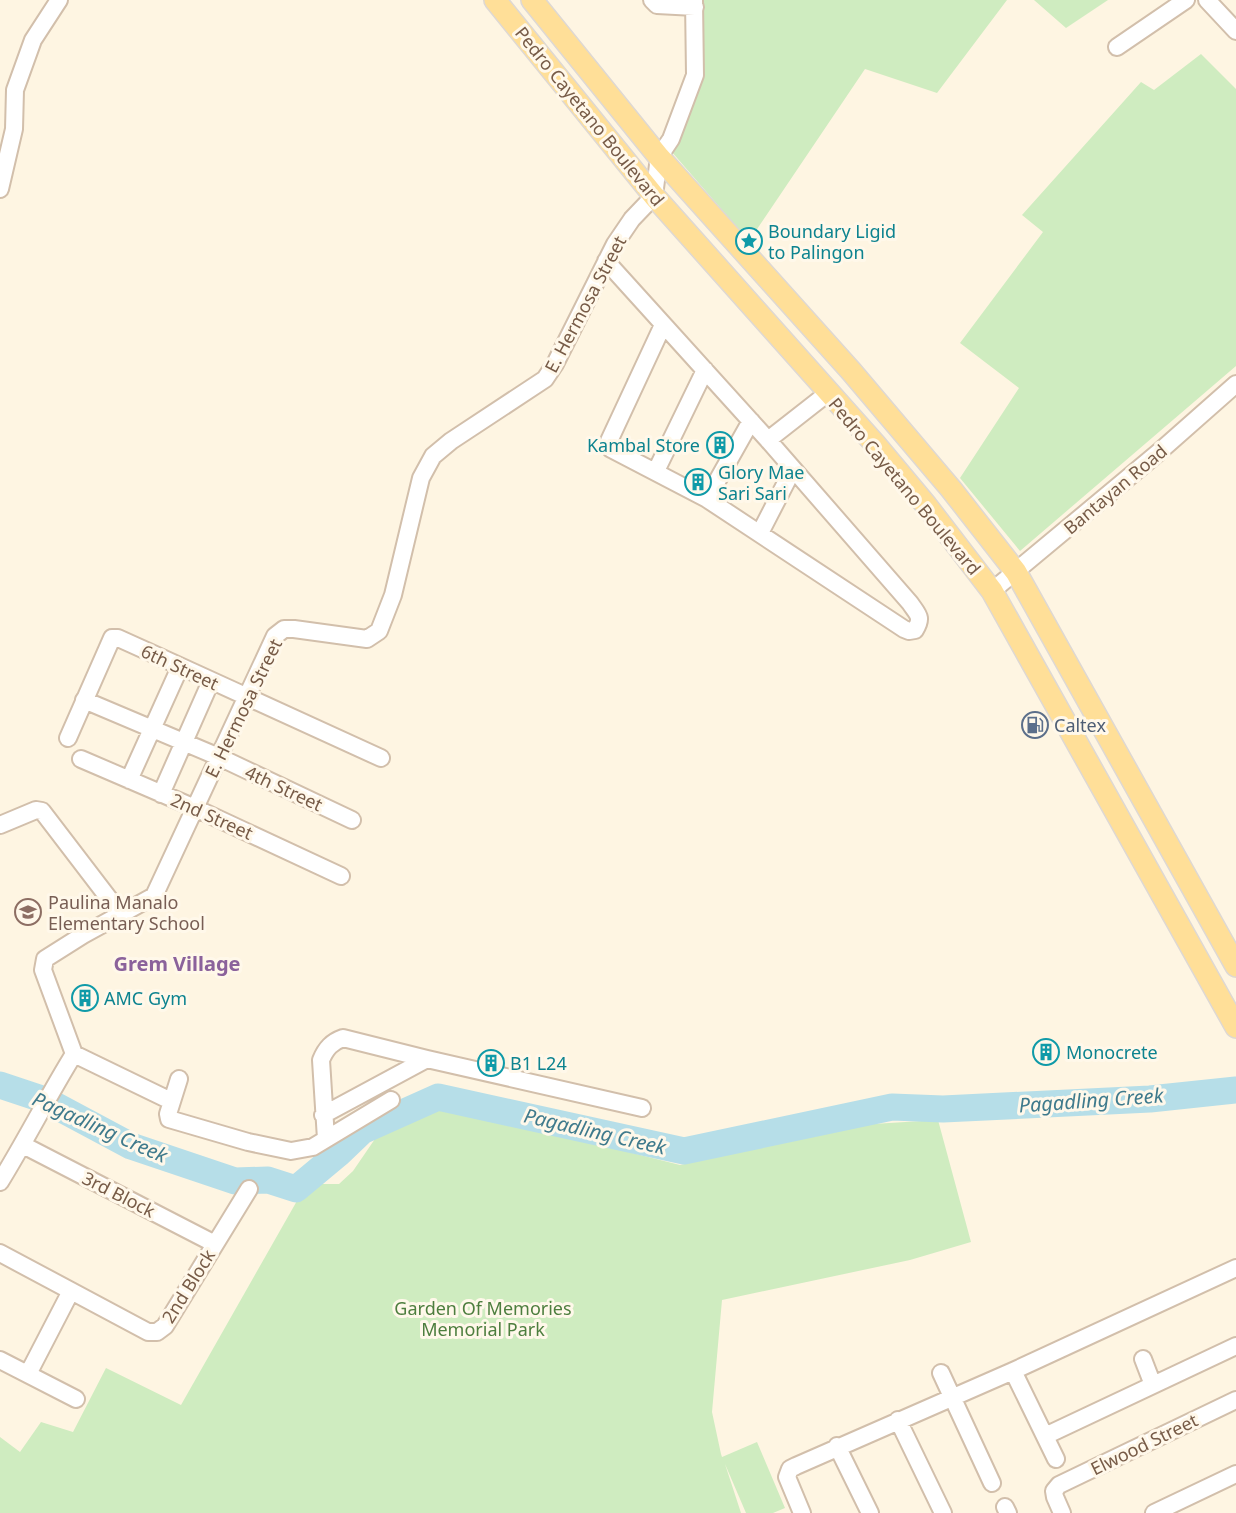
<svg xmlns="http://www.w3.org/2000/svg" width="1236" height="1513" viewBox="0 0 1236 1513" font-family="'Noto Sans',sans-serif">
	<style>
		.green { fill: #cfecc0 }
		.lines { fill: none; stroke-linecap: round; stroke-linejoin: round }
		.river { stroke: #b6dee8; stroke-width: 27 }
		.minor-casing { stroke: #d2bfab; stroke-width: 20 }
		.major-casing { stroke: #ded8d3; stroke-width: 24 }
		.minor { stroke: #fff; stroke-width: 16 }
		.major { stroke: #ffdf98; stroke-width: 21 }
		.labels { text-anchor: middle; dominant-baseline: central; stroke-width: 6; stroke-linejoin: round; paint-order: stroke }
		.street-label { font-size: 18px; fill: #775b47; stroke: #fff8ea }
		.culture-label { font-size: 18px; fill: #0d838f; stroke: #fff8ea; text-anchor: start }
		.service-label { font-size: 18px; fill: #4e5e75; stroke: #fff8ea; text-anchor: start }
		.education-label { font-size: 18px; fill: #785e54; stroke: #fff8ea; text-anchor: start }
		.park-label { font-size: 18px; fill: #4d7e3e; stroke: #fff8ea }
		.neighbourhood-label { font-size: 20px; font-weight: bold; fill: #8b629b; stroke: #fff8ea }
		.water-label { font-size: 20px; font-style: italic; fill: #3f7a8c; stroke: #fff8ea }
	</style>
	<rect width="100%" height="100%" fill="#fef5e2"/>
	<!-- green -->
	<path class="green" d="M697,0H1007L937,93L865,69L749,241L671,151L702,69Z
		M1034,0H1108L1066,28Z
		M1201,54L1236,89V366L1020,551L960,478L1019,388L960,343L1043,232L1022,215L1141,82L1154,90Z
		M446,1106L680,1165L873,1124L938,1120L971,1242L910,1260L722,1300L712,1412L721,1454L722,1457L757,1442L785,1508L773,1513H746L725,1464L741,1513H0V1437L20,1452L41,1422L73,1432L106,1368L181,1405L302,1192L322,1184H339L353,1171L377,1136L399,1123Z"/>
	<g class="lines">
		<!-- river -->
		<path class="river" d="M0,1085L45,1100L131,1146L235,1181L268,1180L296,1189L338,1154L362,1131L438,1097L684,1151L892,1107L943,1109L1150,1099L1236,1090"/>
		<defs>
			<path id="minor" d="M652,0L657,5L695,7
				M1207,0L1236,31
				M1117,47L1186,0
				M0,189L14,129L15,90L33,40L59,0
				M606,261L768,440L910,603C918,615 923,617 915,630L909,631L904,629L707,499L611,449L609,441L663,325
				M768,440L828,393
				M656,471L705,370
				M707,499L751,421
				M760,533L793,469
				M992,591L1159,452L1236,384
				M84,700L219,757L352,820
				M68,738L112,638H118L149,652L381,758
				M81,759L195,808L341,876
				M129,780L180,667
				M161,794L211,681
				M0,825L36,810L42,811L120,913
				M74,1054L43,970L45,959L83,935L154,896L275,636L284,629H294L367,639L379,631L393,595L421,478L433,456L451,441L545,379L555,364L615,244L632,219L654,196L659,157L671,139L695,75L694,0
				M74,1054L171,1101
				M179,1079L168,1114L169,1119L248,1142L291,1151L313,1147L391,1100
				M323,1115L427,1059
				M326,1139L321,1060C326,1048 332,1042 343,1038L427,1059L642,1108
				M23,1145L215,1244
				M0,1182C26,1140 48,1096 74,1054
				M0,1253L148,1332H157L165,1326L249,1189
				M1143,1359L1153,1385
				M0,1360L76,1399
				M1013,1371L1056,1459
				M941,1373L992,1483
				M28,1374L71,1291
				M898,1420L943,1513
				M1045,1436L1236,1346
				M837,1446L870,1513
				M1005,1507L1008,1513
				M802,1513L787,1477L790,1469L796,1466L1013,1371L1236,1268
				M1062,1513L1055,1497L1054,1491L1059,1485L1236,1400
				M1154,1513L1236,1474"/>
			<path id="major" d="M495,0L654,196L875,444L926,505L992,591L1236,1027
				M532,0L659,157L851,371L951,489L1016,572L1236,966"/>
		</defs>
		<!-- minor casing -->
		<use href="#minor" class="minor-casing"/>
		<!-- major casing -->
		<use href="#major" class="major-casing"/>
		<!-- minor -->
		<use href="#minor" class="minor"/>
		<!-- major -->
		<use href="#major" class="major"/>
	</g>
	<!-- icons -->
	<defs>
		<symbol id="sight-ring" viewBox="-11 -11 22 22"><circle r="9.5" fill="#fff8ea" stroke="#0f9aa8" stroke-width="1.5"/><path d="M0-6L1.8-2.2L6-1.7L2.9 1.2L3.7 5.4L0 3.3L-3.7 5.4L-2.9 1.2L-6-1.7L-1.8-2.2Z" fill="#0f9aa8"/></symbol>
		<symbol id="building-ring" viewBox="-11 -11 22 22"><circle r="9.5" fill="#fff8ea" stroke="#0f9aa8" stroke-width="1.5"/><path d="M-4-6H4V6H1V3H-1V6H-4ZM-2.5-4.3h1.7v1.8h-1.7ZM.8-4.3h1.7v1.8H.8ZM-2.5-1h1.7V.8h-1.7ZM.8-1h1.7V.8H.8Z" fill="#0f9aa8"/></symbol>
		<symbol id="fuel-ring" viewBox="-11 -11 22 22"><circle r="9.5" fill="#fff8ea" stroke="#5c6f8a" stroke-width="1.5"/><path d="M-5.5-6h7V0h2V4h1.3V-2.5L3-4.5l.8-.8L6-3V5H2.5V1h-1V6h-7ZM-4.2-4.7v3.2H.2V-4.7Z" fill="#5c6f8a"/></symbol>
		<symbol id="school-ring" viewBox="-11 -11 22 22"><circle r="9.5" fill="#fff8ea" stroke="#8d6e63" stroke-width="1.5"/><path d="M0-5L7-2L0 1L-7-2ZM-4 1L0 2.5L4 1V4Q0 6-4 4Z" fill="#8d6e63"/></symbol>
	</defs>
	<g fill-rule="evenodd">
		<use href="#sight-ring" x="734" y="226" width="30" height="30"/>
		<use href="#building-ring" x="705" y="430" width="30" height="30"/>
		<use href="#building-ring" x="683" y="467" width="30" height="30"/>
		<use href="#fuel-ring" x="1020" y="710" width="30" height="30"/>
		<use href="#school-ring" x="13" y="897" width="30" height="30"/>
		<use href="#building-ring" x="70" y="983" width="30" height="30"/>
		<use href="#building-ring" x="1031" y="1037" width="30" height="30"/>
		<use href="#building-ring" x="476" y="1048" width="30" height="30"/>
	</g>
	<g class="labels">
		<!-- street labels -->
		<g class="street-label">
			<text transform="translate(590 116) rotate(51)">Pedro Cayetano Boulevard</text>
			<text transform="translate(585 304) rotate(-62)">E. Hermosa Street</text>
			<text transform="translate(905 486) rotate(50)">Pedro Cayetano Boulevard</text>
			<text transform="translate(1115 489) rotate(-40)">Bantayan Road</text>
			<text transform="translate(180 667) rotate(25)">6th Street</text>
			<text transform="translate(243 708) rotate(-64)">E. Hermosa Street</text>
			<text transform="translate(284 788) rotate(25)">4th Street</text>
			<text transform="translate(212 816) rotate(24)">2nd Street</text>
			<text transform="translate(119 1194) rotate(27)">3rd Block</text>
			<text transform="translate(188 1286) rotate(-58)">2nd Block</text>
			<text transform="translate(1144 1444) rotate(-26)">Elwood Street</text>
		</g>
		<!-- culture labels -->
		<g class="culture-label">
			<text x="768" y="231">Boundary Ligid<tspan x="768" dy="21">to Palingon</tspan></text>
			<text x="700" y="445" text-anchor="end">Kambal Store</text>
			<text x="718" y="472">Glory Mae<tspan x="718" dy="21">Sari Sari</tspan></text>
			<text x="104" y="998">AMC Gym</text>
			<text x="1066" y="1052">Monocrete</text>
			<text x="510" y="1063">B1 L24</text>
		</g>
		<!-- service labels -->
		<g class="service-label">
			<text x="1054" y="725">Caltex</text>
		</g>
		<!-- education labels -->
		<g class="education-label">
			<text x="48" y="902">Paulina Manalo<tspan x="48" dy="21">Elementary School</tspan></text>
		</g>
		<!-- park labels -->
		<g class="park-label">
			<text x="483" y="1308">Garden Of Memories<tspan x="483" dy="21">Memorial Park</tspan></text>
		</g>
		<!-- neighbourhood labels -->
		<g class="neighbourhood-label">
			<text x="177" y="963">Grem Village</text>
		</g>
		<!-- water labels -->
		<g class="water-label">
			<text transform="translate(1091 1100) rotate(-4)">Pagadling Creek</text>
			<text transform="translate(100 1127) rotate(24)">Pagadling Creek</text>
			<text transform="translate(595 1131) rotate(13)">Pagadling Creek</text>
		</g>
	</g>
</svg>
